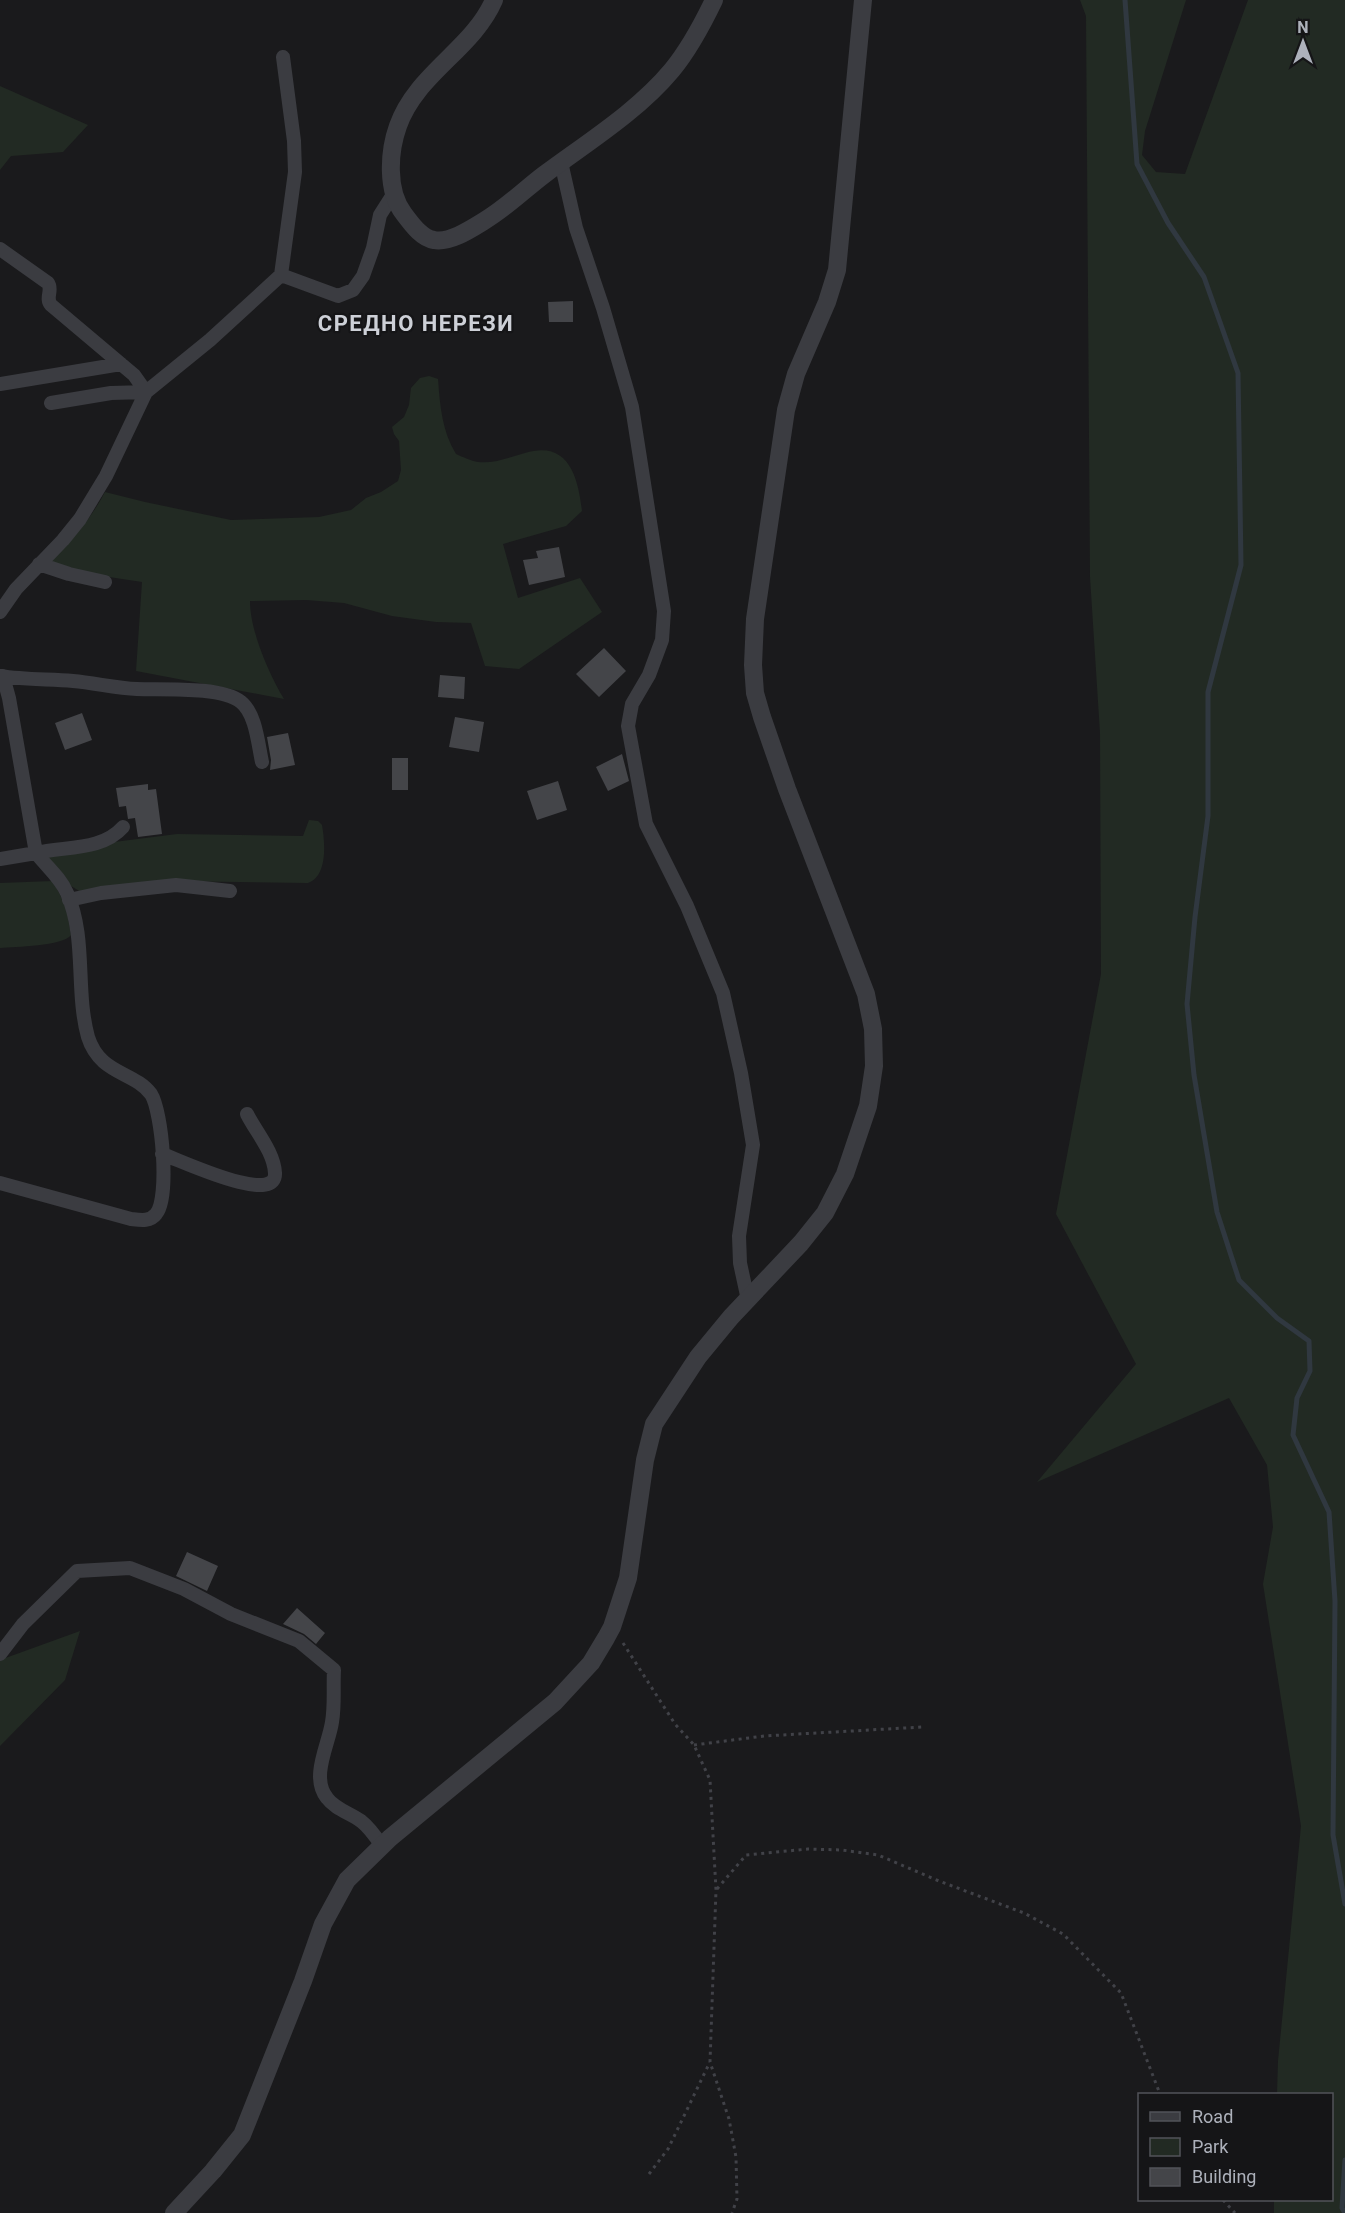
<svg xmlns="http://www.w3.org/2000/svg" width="1345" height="2213" viewBox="0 0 1345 2213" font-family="Roboto,sans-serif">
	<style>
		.green { fill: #222a23 }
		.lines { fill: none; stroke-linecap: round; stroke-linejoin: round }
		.stream { stroke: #303840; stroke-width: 5 }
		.building { fill: #444549 }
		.path { stroke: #414248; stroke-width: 3; stroke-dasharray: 3 4.5; stroke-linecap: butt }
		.minor { stroke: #3b3c41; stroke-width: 14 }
		.tertiary { stroke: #3b3c41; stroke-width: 18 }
		.labels { text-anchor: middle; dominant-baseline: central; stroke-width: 4.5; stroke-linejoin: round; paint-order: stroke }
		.district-label { font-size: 22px; font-weight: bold; letter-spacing: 1.5px; fill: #cdd0d7; stroke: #151517 }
	</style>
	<rect width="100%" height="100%" fill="#1a1a1c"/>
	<!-- green -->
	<path class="green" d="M1080,0H1186L1145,131L1142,155L1156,172L1185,174L1248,0H1345V2213H1274V2200H1332V2094H1277L1278,2061L1301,1826L1263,1584L1273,1527L1267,1465L1229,1398L1037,1482L1136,1364L1056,1214L1101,974L1100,733L1090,577L1086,16Z
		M0,86L88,125L63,152L11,156L0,170Z
		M429,376L438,379C440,406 442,431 456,454C463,457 471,461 478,462C494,464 510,457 525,453C568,440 578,476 582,511L566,526L503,544L518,598L580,578L602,612L519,669L485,666L471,623L436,622L392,616L344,603L306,600L250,601C250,631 269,674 284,699L136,671L142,582L96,575L50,562C72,540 91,519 105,492L145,502L231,520L319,517L351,510L366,498L381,492L398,481L401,470L399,441L394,434L392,427L404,417L409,405L411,388L420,378Z
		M309,820L318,821L322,825C325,842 328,876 308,883L165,881L81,892L71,886L46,857L114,842L177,834L303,836Z
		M53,881L66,906L71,935C63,946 15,947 0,948V883Z
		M80,1631L65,1680L0,1746V1660Z"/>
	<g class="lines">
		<!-- stream -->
		<path class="stream" d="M1125,0L1137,164L1168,223L1204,277L1238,373L1241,565L1208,692V816L1195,917L1187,1004L1194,1075L1217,1212L1239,1280L1277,1318L1309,1341L1310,1371L1297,1398L1293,1435L1329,1512L1335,1601L1333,1835L1345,1904
			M1345,2213L1342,2208L1345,2160"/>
	</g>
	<!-- building -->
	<path class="building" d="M573,301V322H549L548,302Z
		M559,547L565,577L529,585L523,560L538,558L536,551Z
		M604,648L626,671L599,697L576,674Z
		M440,675L465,677L464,699L438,697Z
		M82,713L92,740L65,750L55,723Z
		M455,717L484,722L479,752L449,747Z
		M288,733L295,765L270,770L271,760L267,737Z
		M622,754L629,781L608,791L596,767Z
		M392,758H408V790H392Z
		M558,781L567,810L537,820L527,791Z
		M148,784V790L156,789L162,834L138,837L135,818L128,819L126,806L119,807L116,788Z
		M187,1552L218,1566L207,1591L176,1576Z
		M297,1608L325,1633L316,1644L304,1634L283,1624Z"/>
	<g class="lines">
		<!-- path -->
		<path class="path" d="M623,1643L675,1724L694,1745L710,1780L716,1890L710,2062L729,2119L736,2157L737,2199L732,2213
			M694,1745L764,1736L922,1727
			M717,1889L746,1855L808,1849L842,1850L878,1855L939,1881L1024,1913L1063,1934L1121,1993L1160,2094
			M649,2174L668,2149L709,2064
			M1223,2200L1235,2213"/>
		<!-- minor -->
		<path class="minor" d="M561,162L576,228L603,308L632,407L664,611L662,640L649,675L632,704L628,726L646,824L687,906L723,993L741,1073L753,1145L739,1236L740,1263L748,1300
			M0,249L48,283C53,290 45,298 51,305L134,375L146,392
			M281,275L338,296L353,290L363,276L373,248L380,215L394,193
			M0,384L121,364
			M51,403L111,393L146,392
			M39,564L69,574L105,582
			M0,612L16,589L63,540L80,519L106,476L146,392L210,340L281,275L295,172L294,141L283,57
			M0,676C24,680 49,679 73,681C95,683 116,688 137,689C162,690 221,686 241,702C256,714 258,744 262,762
			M0,859L36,853L9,698L3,676
			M69,900L101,893L176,885L230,891
			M162,1154C178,1159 277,1207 275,1173C274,1152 256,1132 247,1114
			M0,1183L131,1219C140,1220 150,1222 156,1214C170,1198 162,1111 151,1094C134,1071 100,1075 88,1037C75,990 87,939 67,893C60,877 47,867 36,853C65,846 102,851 123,827
			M0,1654L23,1624L77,1571L130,1568L184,1589L231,1614L299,1641L334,1670C333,1687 335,1705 332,1722C329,1744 310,1777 327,1798C335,1809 350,1813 361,1821C370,1828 376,1837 382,1846"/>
		<!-- tertiary -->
		<path class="tertiary" d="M494,0C473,49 416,74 398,126C389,151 386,191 404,214C411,223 421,238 434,240C450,243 471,229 484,221C506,208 525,189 545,174C588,142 638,111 672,70C690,48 702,25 714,0
			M174,2213L213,2171L242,2135L303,1981L323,1924L347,1880L390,1838L555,1702L591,1663L606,1638L612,1627L628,1578L645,1460L654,1424L698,1357L731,1317L801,1243L825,1213L845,1174L868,1106L874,1066L873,1029L866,994L787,789L762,717L755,693L753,665L755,619L786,410L796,374L827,302L837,270L863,0"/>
	</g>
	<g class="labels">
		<!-- district labels -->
		<g class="district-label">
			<text x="416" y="323">СРЕДНО НЕРЕЗИ</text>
		</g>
	</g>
	<!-- legend -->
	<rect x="1138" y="2093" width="195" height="108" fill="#151517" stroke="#525359" stroke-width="1.5"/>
	<rect x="1150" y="2112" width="30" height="9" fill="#3b3c41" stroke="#525359" stroke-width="1.5"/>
	<text x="1192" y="2123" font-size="18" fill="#adb1bb">Road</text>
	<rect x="1150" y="2138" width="30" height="18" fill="#222a23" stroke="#525359" stroke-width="1.5"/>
	<text x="1192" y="2153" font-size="18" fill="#adb1bb">Park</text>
	<rect x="1150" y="2168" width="30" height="18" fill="#444549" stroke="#525359" stroke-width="1.5"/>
	<text x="1192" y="2183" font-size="18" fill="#adb1bb">Building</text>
	<!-- north arrow -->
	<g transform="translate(1303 42)" stroke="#151517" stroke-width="4.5" paint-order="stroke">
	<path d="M0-4.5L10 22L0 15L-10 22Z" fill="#adb1bb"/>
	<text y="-9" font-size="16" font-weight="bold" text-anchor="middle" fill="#adb1bb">N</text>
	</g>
</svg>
